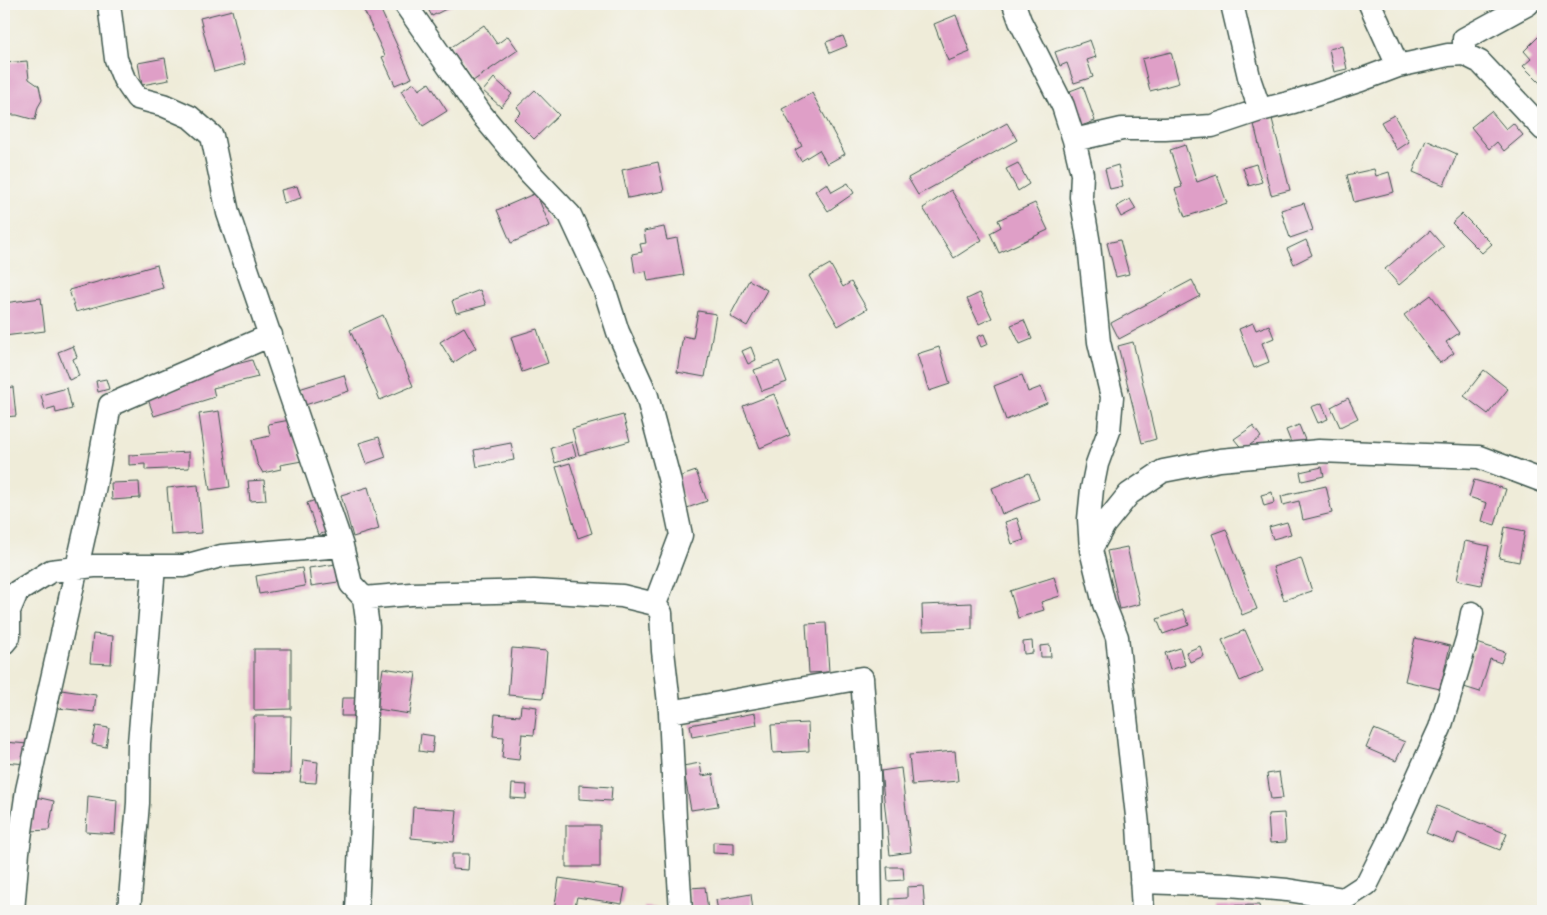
<svg xmlns="http://www.w3.org/2000/svg" width="1547" height="915" viewBox="0 0 1547 915" font-family="Pangolin,sans-serif">
	<style>
		.building { fill: #df9fc7 }
		.lines { fill: none; stroke-linecap: round; stroke-linejoin: round }
		.minor-casing { stroke: #3e574d; stroke-width: 25 }
		.minor { stroke: #fff; stroke-width: 22 }
	</style>
	<rect width="100%" height="100%" fill="#f6f6f2"/>
	<filter id="ink" filterUnits="userSpaceOnUse"><feTurbulence type="fractalNoise" baseFrequency=".02" numOctaves="2"/><feDisplacementMap in="SourceGraphic" scale="10" xChannelSelector="R" yChannelSelector="G"/><feConvolveMatrix kernelMatrix="1 2 1 2 8 2 1 2 1" color-interpolation-filters="sRGB"/></filter>
	<filter id="wash" filterUnits="userSpaceOnUse"><feTurbulence type="fractalNoise" baseFrequency=".0096" numOctaves="4" result="noise"/><feDisplacementMap in="SourceGraphic" scale="20" xChannelSelector="R" yChannelSelector="G"/><feGaussianBlur stdDeviation="1.12" result="paint"/><feColorMatrix in="noise" values="0 0 0 0 0 0 0 0 0 0 0 0 0 0 0 0 0 1.4 0 .05"/><feComposite in="paint" operator="in"/></filter>
	<g filter="url(#wash)">
		<rect width="100%" height="100%" fill="#efecd9"/>
		<g id="blocks">
			<!-- building -->
			<path class="building" d="M361,4H378L412,78L395,85L382,57L385,56Z
				M425,4H456L432,16Z
				M232,10L245,64L214,72L200,18Z
				M956,15L970,52L948,61L934,24Z
				M484,25L497,44L508,36L518,50L473,81L450,48Z
				M1540,35L1543,38V84L1542,85L1523,66L1531,59L1524,51Z
				M843,36L847,46L830,53L826,42Z
				M1090,40L1096,57L1087,60L1093,77L1074,83L1067,63L1060,66L1055,52Z
				M1342,46L1347,69L1334,72L1329,49Z
				M1171,52L1179,83L1150,91L1142,59Z
				M165,58L169,80L142,85L138,63Z
				M27,61L29,79L39,86L42,100L38,107L35,120L17,115H4L5,63Z
				M494,78L512,94L501,107L483,91Z
				M414,83L419,90L429,83L447,111L423,126L401,91Z
				M1083,86L1095,121L1081,126L1070,91Z
				M535,90L559,115L534,139L514,119L521,112L517,107Z
				M812,93L845,154L827,164L819,150L801,161L795,150L802,146L782,109Z
				M1491,111L1506,129L1513,123L1523,135L1504,151L1497,142L1489,149L1471,127Z
				M1271,115L1290,190L1271,195L1253,120Z
				M1394,115L1409,142L1397,150L1381,122Z
				M1007,123L1017,140L918,195L908,178Z
				M1426,140L1457,154L1444,185L1413,172Z
				M1185,145L1197,182L1217,175L1227,203L1185,217L1175,189L1182,187L1170,150Z
				M658,162L664,191L628,198L622,170Z
				M1018,163L1029,184L1018,191L1006,169Z
				M1256,164L1262,182L1249,186L1243,168Z
				M1118,165L1123,186L1110,189L1105,169Z
				M1374,169L1376,176L1389,172L1394,192L1354,202L1347,175Z
				M827,183L832,192L848,183L854,193L828,211L815,191Z
				M297,186L301,198L284,203L281,190Z
				M951,190L982,240L954,258L923,208Z
				M536,193L550,226L511,243L497,210Z
				M1130,199L1136,209L1121,217L1116,207Z
				M1035,203L1048,230L999,253L990,233L1001,227L998,220Z
				M1304,203L1313,230L1290,238L1281,210Z
				M1462,214L1492,244L1482,253L1452,223Z
				M664,227L667,240L677,238L684,275L648,281L646,271L635,273L632,254L642,252L640,244L646,243L644,231Z
				M1430,231L1444,247L1399,285L1385,269Z
				M1120,240L1129,274L1116,277L1107,243Z
				M1306,240L1312,255L1294,264L1287,249Z
				M830,264L843,287L851,282L867,309L838,326L809,276Z
				M157,265L163,288L76,312L69,290Z
				M749,280L767,290L747,326L730,316Z
				M1192,280L1200,296L1119,339L1111,323Z
				M480,290L486,305L456,313L452,301Z
				M980,293L992,318L979,324L967,299Z
				M1431,295L1459,333L1446,342L1454,353L1440,363L1404,315Z
				M41,298L45,331L4,336V303Z
				M698,311L716,314L705,377L677,372L683,336L693,338Z
				M383,315L413,386L380,400L350,330Z
				M1024,320L1032,339L1020,344L1011,325Z
				M1253,323L1256,330L1269,325L1274,338L1262,343L1269,362L1254,368L1239,329Z
				M464,327L476,348L453,363L440,342Z
				M537,329L548,363L522,372L511,337Z
				M984,334L988,344L981,347L977,337Z
				M1133,342L1156,439L1142,443L1118,346Z
				M73,346L77,357L73,359L79,376L69,380L58,352Z
				M751,347L756,360L748,364L742,351Z
				M939,347L950,384L929,391L917,354Z
				M252,360L258,377L213,388L215,397L154,416L148,399L188,384L187,377Z
				M779,361L787,382L762,391L754,370Z
				M1484,370L1508,389L1488,414L1464,396Z
				M344,375L349,391L305,405L299,389Z
				M1022,375L1028,392L1041,387L1047,403L1006,420L994,386Z
				M106,379L109,389L98,392L96,381Z
				M13,387L16,416L4,417V388Z
				M67,388L72,409L56,413L55,407L45,410L41,395Z
				M774,394L790,435L760,448L743,406Z
				M1348,398L1358,418L1340,427L1331,407Z
				M1322,403L1328,419L1318,423L1311,407Z
				M219,411L230,487L210,490L199,414Z
				M623,415L630,441L579,455L572,429Z
				M290,420L302,461L280,465L281,469L263,473L257,463L252,440L270,436L268,424Z
				M1299,425L1307,445L1294,450L1286,430Z
				M1253,426L1261,437L1243,450L1234,439Z
				M379,437L386,457L366,464L359,443Z
				M572,442L576,456L555,463L551,448Z
				M511,443L514,460L477,467L474,450Z
				M189,452V468L145,470V464L129,465V455Z
				M570,463L592,533L578,538L556,467Z
				M1322,467L1324,476L1302,481L1300,472Z
				M696,471L707,501L687,508L676,478Z
				M1029,473L1039,499L1002,514L992,488Z
				M264,480L266,500L250,501L248,481Z
				M1474,480L1506,489L1495,525L1482,521L1487,503L1469,497Z
				M139,482L140,498L112,500L111,483Z
				M198,485L202,533L171,535L167,488Z
				M1326,486L1332,513L1303,520L1299,501L1283,505L1281,496Z
				M368,487L379,529L353,537L341,495Z
				M1272,492L1274,503L1264,506L1261,495Z
				M321,498L332,530L318,535L307,503Z
				M1017,518L1024,540L1012,544L1005,522Z
				M1287,522L1291,534L1273,539L1269,527Z
				M1505,527L1525,531L1519,562L1499,558Z
				M1226,529L1257,609L1242,615L1212,534Z
				M1465,541L1489,546L1481,585L1457,580Z
				M1127,547L1140,604L1120,609L1107,551Z
				M1301,558L1312,591L1284,600L1273,567Z
				M336,564L338,582L311,586L309,568Z
				M302,568L305,586L259,594L256,576Z
				M1054,577L1060,596L1041,602L1044,610L1018,618L1010,591Z
				M972,603V629L923,631L922,605Z
				M1183,610L1189,625L1163,634L1157,619Z
				M826,623L829,672L809,673L806,624Z
				M1245,630L1263,671L1240,681L1222,640Z
				M93,634L113,636L111,664L90,663Z
				M1415,638L1450,646L1440,689L1405,681Z
				M1032,641L1033,653L1024,654L1023,642Z
				M1477,643L1505,652L1501,663L1490,659L1480,692L1464,687Z
				M1050,645L1051,657H1041L1040,646Z
				M1200,646L1204,656L1190,662L1186,652Z
				M512,648L547,651L543,698L508,695Z
				M1180,648L1185,665L1170,670L1165,653Z
				M254,649H291V709L254,710Z
				M383,668L416,673L410,714L377,709Z
				M61,690L96,695L94,712L58,708Z
				M342,698H360L359,716H341Z
				M521,705L537,707L534,735L522,734L519,760L502,758L504,737L493,736L495,714L520,716Z
				M755,713L757,725L692,737L690,725Z
				M254,716H291L290,774L253,773Z
				M808,723L809,751L773,753L771,725Z
				M96,726L109,728L106,747L92,744Z
				M1374,729L1405,742L1396,761L1366,748Z
				M421,734L434,736L432,753L419,751Z
				M4,742L28,744L26,764L4,762Z
				M955,751L958,781L912,785L909,755Z
				M303,760L318,762L316,783L300,782Z
				M700,763L702,776L713,774L718,806L691,810L683,766Z
				M901,768L911,852L890,855L881,771Z
				M1279,772L1283,798L1271,799L1267,774Z
				M512,784L527,785L526,799L511,798Z
				M579,785L612,787L611,801L579,799Z
				M88,796L117,800L115,834L86,832Z
				M36,797L54,801L49,830L30,831Z
				M1437,806L1507,834L1500,850L1458,833L1454,844L1426,833Z
				M413,807L457,810L454,842L411,838Z
				M1284,813L1286,842L1270,843L1268,814Z
				M566,825H600V867H566Z
				M713,842L734,843V854L713,853Z
				M452,854H469L468,870L452,869Z
				M887,867H903L904,880L888,881Z
				M559,878L625,888L622,904L577,897L575,906L590,909V911H554Z
				M923,886L925,911H890V899L907,898V887Z
				M705,887L708,911H692L689,888Z
				M751,894L753,911H718L716,900Z
				M1259,905L1260,911H1215V906Z
				M644,907L658,908V911H644Z"/>
		</g>
	</g>
	<g filter="url(#ink)">
		<use href="#blocks" fill-opacity="0" stroke="#3e574d" stroke-width="1"/>
		<g class="lines">
			<defs>
				<path id="minor" d="M109,4L116,59L124,79L137,98L163,105L190,117L212,136L228,213L342,546L351,584L364,598L368,627L367,685L357,911
					M405,4L482,115L531,174L570,215L604,288L618,332L647,396L669,478L681,535L655,604L661,613L663,651L670,712L675,818L681,911
					M1014,4L1020,21L1063,106L1074,140L1082,174L1081,197L1089,244L1099,342L1112,397L1109,431L1097,464L1092,489L1089,519L1091,550L1104,604L1117,637L1138,825L1143,911
					M1232,4L1250,81L1260,110
					M1370,4L1398,66
					M1464,54V39L1528,4
					M1074,140L1122,129H1165L1212,126L1260,110L1293,102L1361,80L1398,66L1448,55L1464,54L1480,62L1543,129
					M1091,549L1104,525L1129,494L1163,471L1220,460L1319,451L1479,457L1543,481
					M364,598L411,594L534,591L622,596L655,604
					M4,643L9,637V611L17,592L51,571L94,566H184L221,556L342,546
					M670,712L862,678L869,775L871,911
					M1141,882L1229,885L1287,890L1344,899L1367,884L1388,842L1440,728L1467,639L1472,613
					M13,911L18,852L27,790L93,496L110,405L271,335
					M129,911L138,803L139,743L154,567"/>
			</defs>
			<!-- minor casing -->
			<use href="#minor" class="minor-casing"/>
			<!-- minor -->
			<use href="#minor" class="minor"/>
		</g>
	</g>
	<!-- margin -->
	<rect width="1547" height="915" fill="none" stroke="#f6f6f2" stroke-width="20"/>
</svg>
